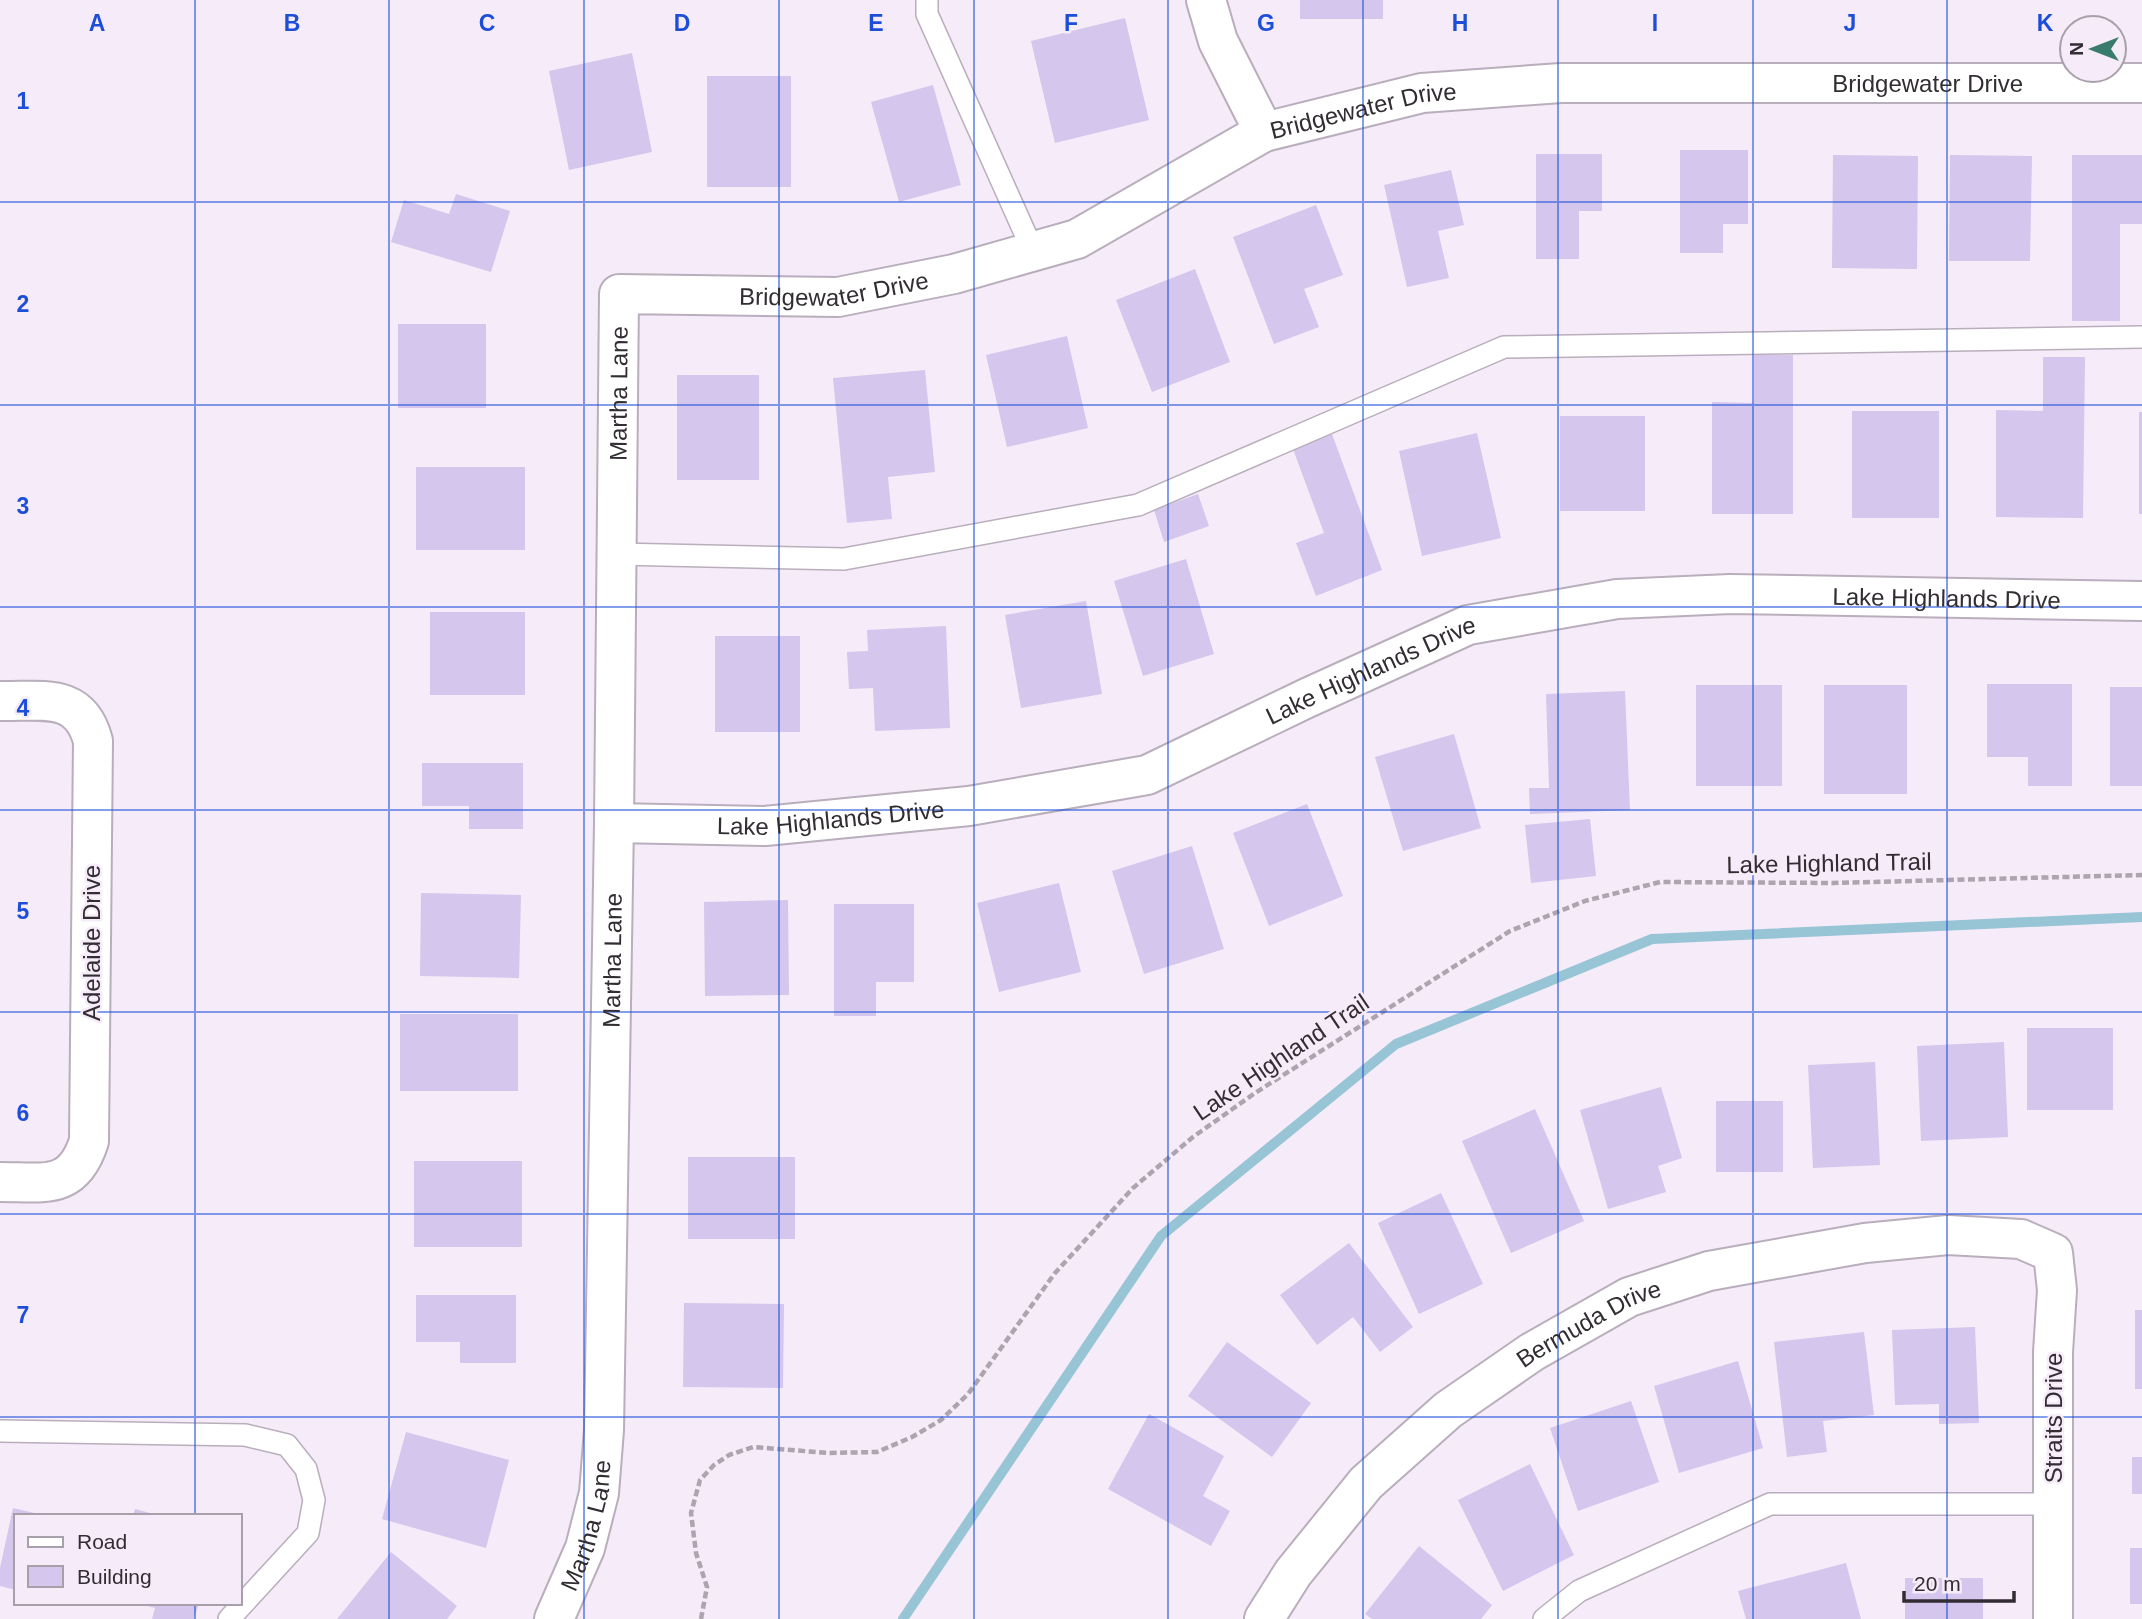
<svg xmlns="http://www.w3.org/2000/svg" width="2142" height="1619" viewBox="0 0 2142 1619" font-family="Arial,sans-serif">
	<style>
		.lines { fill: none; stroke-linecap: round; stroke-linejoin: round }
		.stream { stroke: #97c5d5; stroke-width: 10 }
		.building { fill: #d4c6ec }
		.service-casing { stroke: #b9aebb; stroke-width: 24 }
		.minor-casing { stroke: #b9aebb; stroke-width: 42 }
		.path { stroke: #aca4ae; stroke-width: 4.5; stroke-dasharray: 7 3.5; stroke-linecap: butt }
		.service { stroke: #fff; stroke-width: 21 }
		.minor { stroke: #fff; stroke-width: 38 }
		.grid { fill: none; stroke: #1d4ed8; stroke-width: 2; stroke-opacity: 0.55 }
		.labels { text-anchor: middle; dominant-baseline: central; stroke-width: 5; stroke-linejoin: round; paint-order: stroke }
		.street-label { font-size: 24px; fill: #312d32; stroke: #f6ebf8 }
		.grid-label { font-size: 23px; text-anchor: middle; font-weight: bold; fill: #1d4ed8; stroke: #f6ebf8; stroke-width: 5; stroke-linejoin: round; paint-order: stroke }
	</style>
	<rect width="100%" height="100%" fill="#f6ebf8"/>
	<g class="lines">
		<!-- stream -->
		<path class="stream" d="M903,1619L1161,1236L1396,1044L1652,939L2142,917"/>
	</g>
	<!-- building -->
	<path class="building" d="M1300,0H1383V19H1300Z
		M1125,18L1149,120L1055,143L1031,41Z
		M632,53L652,152L569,170L549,71Z
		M707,76H791V187H707Z
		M933,85L961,185L899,202L871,102Z
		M1680,150H1748V224H1723V253H1680Z
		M1536,154H1602V211H1579V259H1536Z
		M1833,155L1918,156L1917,269L1832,268Z
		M1950,155L2032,156L2030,261H1949Z
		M2072,155H2142V224H2120V321H2072Z
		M1451,170L1464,225L1438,231L1449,278L1407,287L1384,185Z
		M456,194L510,211L491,272L391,242L404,200L449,214Z
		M1316,205L1343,275L1304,289L1319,327L1274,344L1233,237Z
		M1195,269L1230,362L1152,392L1116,300Z
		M398,324H486V408H398Z
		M1067,336L1088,428L1007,447L986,355Z
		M1754,355H1793V514H1712V402L1754,403Z
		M2043,357H2085L2083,518L1996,517V410L2043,411Z
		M925,370L935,472L888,477L892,519L847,523L833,378Z
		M677,375H759V480H677Z
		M1852,411H1939V518H1852Z
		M2139,412H2142V514H2139Z
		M1560,416H1645V511H1560Z
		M1477,433L1501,538L1422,556L1399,451Z
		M1332,434L1382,570L1316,596L1296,543L1324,533L1293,449Z
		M416,467H525V550H416Z
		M1198,494L1209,526L1164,542L1154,510Z
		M1186,559L1214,654L1143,676L1114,581Z
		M1086,601L1102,694L1021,708L1005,615Z
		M430,612H525V695H430Z
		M946,626L950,728L875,731L873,688L849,689L847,652L868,651L867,630Z
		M715,636H800V732H715Z
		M1987,684H2072V786H2028V757H1987Z
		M1696,685H1782V786H1696Z
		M1824,685H1907V794H1824Z
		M2110,687H2142V786H2110Z
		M1625,691L1630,810L1530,814L1529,788H1549L1546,694Z
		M1454,734L1481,828L1403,851L1375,757Z
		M422,763H523V829H469V806H422Z
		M1307,804L1343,896L1269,926L1233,833Z
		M1590,819L1596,876L1531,883L1525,825Z
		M1192,846L1224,949L1144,974L1112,871Z
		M1059,883L1081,972L999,992L977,903Z
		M421,893L521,895L519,978L420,976Z
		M788,900L789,995L705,996L704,902Z
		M834,904H914V982H876V1016H834Z
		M400,1014H518V1091H400Z
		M2027,1028H2113V1110H2027Z
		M2004,1042L2008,1137L1921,1141L1917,1046Z
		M1875,1062L1880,1165L1813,1168L1808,1065Z
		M1661,1087L1682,1158L1658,1166L1666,1192L1608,1209L1580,1110Z
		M1716,1101H1783V1172H1716Z
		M1535,1109L1584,1221L1511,1253L1462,1141Z
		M688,1157H795V1239H688Z
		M414,1161H522V1247H414Z
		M1441,1193L1483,1284L1419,1314L1378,1223Z
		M1349,1243L1413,1327L1380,1352L1353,1317L1317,1345L1280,1295Z
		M416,1295H516V1363H460V1342H416Z
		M684,1303L784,1304L783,1388L683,1387Z
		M2135,1310H2142V1389H2135Z
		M1975,1327L1979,1423L1939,1424V1404L1895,1405L1892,1330Z
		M1864,1332L1874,1415L1823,1421L1827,1452L1787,1457L1774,1342Z
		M1227,1342L1311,1403L1272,1457L1188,1396Z
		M1738,1361L1763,1448L1679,1473L1654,1386Z
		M1631,1401L1659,1482L1578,1511L1550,1428Z
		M1149,1414L1224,1456L1203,1496L1230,1511L1211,1546L1108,1489Z
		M406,1432L509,1460L486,1548L382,1519Z
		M2132,1457H2142V1494H2132Z
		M1530,1464L1574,1555L1503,1591L1458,1500Z
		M13,1508L43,1515L16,1516V1590L0,1586V1568Z
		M135,1509L157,1515V1516H133Z
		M1419,1546L1492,1605L1481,1619H1372L1365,1614Z
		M2130,1548H2142V1604H2130Z
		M391,1552L457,1606L447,1619H337Z
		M1846,1563L1861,1619H1746L1738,1591Z
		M1905,1578H1983V1619H1905Z
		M199,1603L194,1619H152L155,1608L141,1604Z"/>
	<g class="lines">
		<defs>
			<path id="service" d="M927,0V14L1033,251
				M617,554L844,559L1138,505L1504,347L2142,337
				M0,1431L245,1435L287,1445L306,1469L314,1500L308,1533L229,1619
				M1544,1619L1579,1591L1770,1504H2053"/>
			<g id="minor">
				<path d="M1206,0L1218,41L1264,132"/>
				<path d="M0,701C41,702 80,691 93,741L89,1141C73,1191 45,1182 0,1182"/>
				<path id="s1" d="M614,823L765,826L969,806L1147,775L1307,698L1468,625L1617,599L1730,594L2142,601"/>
				<path id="s2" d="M554,1619L585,1548L599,1493L604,1430L614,823L619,294L838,297L954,274L1077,239L1264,132L1422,93L1561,83H2142"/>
				<path id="s3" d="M1264,1619L1293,1573L1366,1483L1448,1410L1532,1352L1629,1297L1709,1271L1865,1243L1948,1235L2021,1239L2053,1253L2057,1290L2053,1352V1619"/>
			</g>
		</defs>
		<!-- service casing -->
		<use href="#service" class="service-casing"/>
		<!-- minor casing -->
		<use href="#minor" class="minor-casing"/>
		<!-- path -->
		<path class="path" d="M701,1619L707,1587L696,1553L691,1513L700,1480L714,1465L729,1455L753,1447L829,1453L877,1452L912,1437L941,1420L968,1394L1055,1273L1133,1188L1193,1137L1255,1093L1510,931L1585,901L1660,882L1833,883L2142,875"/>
		<!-- service -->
		<use href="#service" class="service"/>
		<!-- minor -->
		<use href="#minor" class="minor"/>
	</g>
	<!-- grid -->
	<path class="grid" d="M195,0V1516M389,0V1619M584,0V1619M779,0V1619M974,0V1619M1168,0V1619M1363,0V1619M1558,0V1619M1753,0V1619M1947,0V1619M0,202H2142M0,405H2142M0,607H2142M0,810H2142M0,1012H2142M0,1214H2142M0,1417H2142M195,1603V1619"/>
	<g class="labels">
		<!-- street labels -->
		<g class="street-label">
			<text stroke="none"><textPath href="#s2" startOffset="2683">Bridgewater Drive</textPath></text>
			<text stroke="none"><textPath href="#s2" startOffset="2116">Bridgewater Drive</textPath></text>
			<text stroke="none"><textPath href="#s2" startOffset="1549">Bridgewater Drive</textPath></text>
			<text stroke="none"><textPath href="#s2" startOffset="1234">Martha Lane</textPath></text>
			<text stroke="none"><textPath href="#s1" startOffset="1372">Lake Highlands Drive</textPath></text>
			<text stroke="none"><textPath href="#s1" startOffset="784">Lake Highlands Drive</textPath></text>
			<text stroke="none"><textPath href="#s1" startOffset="217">Lake Highlands Drive</textPath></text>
			<text transform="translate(1829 863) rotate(-1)">Lake Highland Trail</text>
			<text transform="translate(91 943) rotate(-90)">Adelaide Drive</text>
			<text stroke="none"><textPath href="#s2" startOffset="667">Martha Lane</textPath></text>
			<text transform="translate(1281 1057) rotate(-34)">Lake Highland Trail</text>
			<text stroke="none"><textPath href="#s3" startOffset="446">Bermuda Drive</textPath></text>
			<text transform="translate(2053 1418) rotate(-90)">Straits Drive</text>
			<text stroke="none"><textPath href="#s2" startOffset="100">Martha Lane</textPath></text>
		</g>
	</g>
	<g class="grid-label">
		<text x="97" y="31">A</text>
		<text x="292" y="31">B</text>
		<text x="487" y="31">C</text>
		<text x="682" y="31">D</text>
		<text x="876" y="31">E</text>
		<text x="1071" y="31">F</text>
		<text x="1266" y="31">G</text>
		<text x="1460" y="31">H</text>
		<text x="1655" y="31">I</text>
		<text x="1850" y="31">J</text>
		<text x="2045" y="31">K</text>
		<text x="23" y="109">1</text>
		<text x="23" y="312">2</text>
		<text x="23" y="514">3</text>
		<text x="23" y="716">4</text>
		<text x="23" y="919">5</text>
		<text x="23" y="1121">6</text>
		<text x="23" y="1323">7</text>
	</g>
	<!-- legend -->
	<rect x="14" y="1514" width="228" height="91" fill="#f6ebf8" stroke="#a79fa9" stroke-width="2"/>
	<rect x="28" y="1537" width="35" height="10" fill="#ffffff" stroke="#a79fa9" stroke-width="2"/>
	<text x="77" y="1549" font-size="21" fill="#312d32">Road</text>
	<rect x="28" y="1566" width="35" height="21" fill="#d4c6ec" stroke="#a79fa9" stroke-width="2"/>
	<text x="77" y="1584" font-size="21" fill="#312d32">Building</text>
	<!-- north arrow -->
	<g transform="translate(2093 49) rotate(270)"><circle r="33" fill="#f6ebf8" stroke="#a79fa9" stroke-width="2"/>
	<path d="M0-5L12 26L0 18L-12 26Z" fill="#397b6c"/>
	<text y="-10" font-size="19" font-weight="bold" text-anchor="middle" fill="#312d32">N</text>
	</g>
	<!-- scale -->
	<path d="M1904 1591v10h110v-10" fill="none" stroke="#312d32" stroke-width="3.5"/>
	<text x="1914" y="1591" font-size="21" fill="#312d32" stroke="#f6ebf8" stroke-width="5" paint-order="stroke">20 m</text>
</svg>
